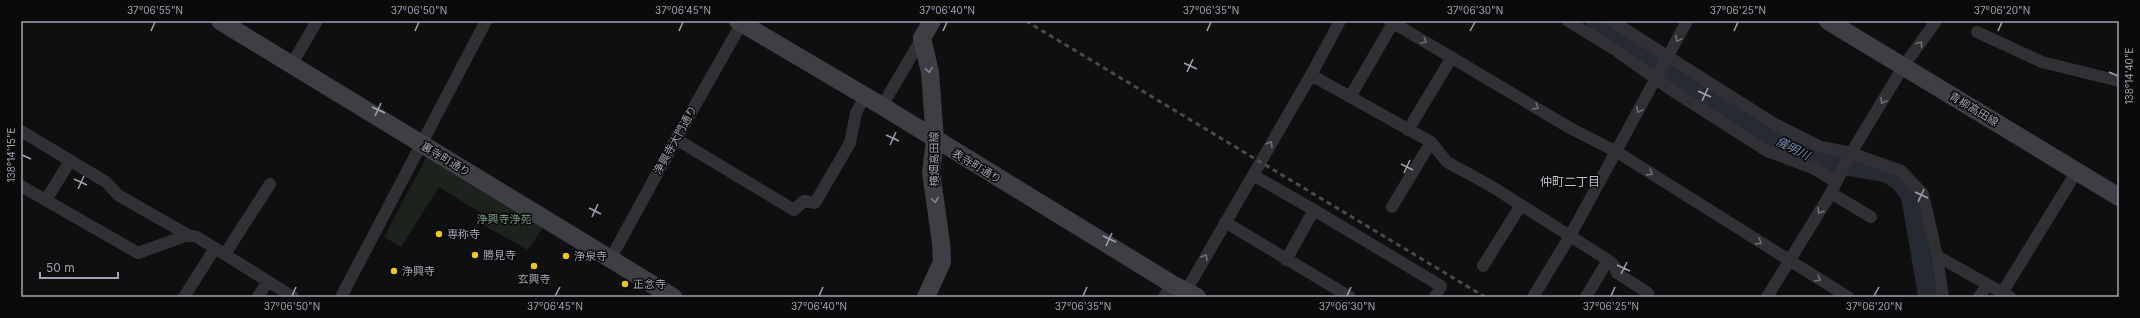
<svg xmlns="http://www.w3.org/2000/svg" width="2140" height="318" viewBox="0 0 2140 318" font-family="Inter,'Noto Sans JP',sans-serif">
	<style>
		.green { fill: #1c231d }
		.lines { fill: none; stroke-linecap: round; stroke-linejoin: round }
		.river { stroke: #262b33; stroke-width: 19 }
		.street { stroke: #303035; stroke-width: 12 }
		.secondary { stroke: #3e3f45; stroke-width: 18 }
		.rail { stroke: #494a50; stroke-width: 3; stroke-dasharray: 5 4; stroke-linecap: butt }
		.oneway { stroke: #6e6f79 }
		.oneway2 { stroke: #7e808b }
		.ticks { fill: none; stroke: #a0a3b1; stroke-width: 1.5 }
		.poi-dot { fill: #eac82d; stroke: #0a0a0b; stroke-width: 1.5 }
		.labels { text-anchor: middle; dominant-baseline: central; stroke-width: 3; stroke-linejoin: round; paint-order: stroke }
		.street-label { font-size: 11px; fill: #a0a3b1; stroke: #0a0a0b }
		.park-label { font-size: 11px; fill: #789b7f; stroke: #0a0a0b }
		.poi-label { font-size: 11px; fill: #a0a3b1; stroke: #0a0a0b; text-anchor: start }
		.water-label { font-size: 12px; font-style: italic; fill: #788bac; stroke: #0a0a0b }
		.neighbourhood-label { font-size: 12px; fill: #c1c3cd; stroke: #0a0a0b }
		.neatline { fill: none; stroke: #a0a3b1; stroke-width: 1.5 }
		.ticks-label { font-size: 10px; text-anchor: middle; fill: #a0a3b1 }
	</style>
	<rect width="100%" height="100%" fill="#0f0f10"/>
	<!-- green -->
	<path class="green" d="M427,156L545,224L528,250L476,221L481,213L439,187L401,247L384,237Z"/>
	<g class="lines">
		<!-- river -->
		<path class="river" d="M1595,21L1763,133L1820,162L1887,173L1899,181L1910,194L1928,297"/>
		<!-- street -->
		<path class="street" d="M1390,21L1570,128L1617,152L1848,297
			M1568,21L1617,51L1673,91L1767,151L1813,168L1836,182
			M1612,21L1773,123L1821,147L1851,153L1901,171L1923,194L1937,256L1943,297
			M1977,32L2042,62L2119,81
			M292,64L317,21
			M1311,75L1431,142L1447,162L1491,186L1608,260L1614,265L1617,273L1648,293
			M1350,97L1393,23
			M882,106L922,38
			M1408,130L1452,57
			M21,131L106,182L118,195L188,235L197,237L293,297
			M676,139L794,210L804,201L815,203L850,143L856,113L865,96
			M1253,175L1314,210
			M21,186L138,253L188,235
			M1831,193L1871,217
			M46,200L70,161
			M1392,207L1431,142
			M1225,222L1350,297
			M225,254L270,184
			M1937,256L2010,297
			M611,258L676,139L743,21
			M1286,260L1314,210L1441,286L1435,297
			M1483,266L1521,205
			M1186,291L1311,75L1340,21
			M2002,293L2077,171
			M184,297L215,248
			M258,297L268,281
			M341,297L486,21
			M1164,297L1172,284
			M1533,297L1570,236L1687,21
			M1586,297L1608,260
			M1767,297L1831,193L1851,153L1903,67L1936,21
			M1979,297L1987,285"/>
		<!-- secondary -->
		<path class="secondary" d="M220,21L673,297
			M738,21L882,106L1172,284L1197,297
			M1828,21L2119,197
			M926,297L942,262L941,243L931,172L935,140L930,72L922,38L932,21"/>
		<!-- rail -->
		<path class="rail" d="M1026,21L1485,297"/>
	</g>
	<!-- one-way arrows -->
	<defs><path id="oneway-chevron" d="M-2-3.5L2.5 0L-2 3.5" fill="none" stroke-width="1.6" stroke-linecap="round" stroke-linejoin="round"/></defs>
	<g class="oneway">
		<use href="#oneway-chevron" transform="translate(1678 39) rotate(118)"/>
		<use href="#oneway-chevron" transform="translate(1424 41) rotate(30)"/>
		<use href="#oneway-chevron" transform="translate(1920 44) rotate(-54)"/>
		<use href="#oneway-chevron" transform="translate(1883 101) rotate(121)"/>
		<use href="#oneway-chevron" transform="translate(1536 107) rotate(31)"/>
		<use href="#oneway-chevron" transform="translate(1639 110) rotate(118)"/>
		<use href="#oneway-chevron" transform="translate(1270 144) rotate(-59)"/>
		<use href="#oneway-chevron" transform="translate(1650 173) rotate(32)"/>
		<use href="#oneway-chevron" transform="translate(1820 211) rotate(122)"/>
		<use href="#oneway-chevron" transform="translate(1759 242) rotate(32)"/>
		<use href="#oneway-chevron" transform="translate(1205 257) rotate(-61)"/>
		<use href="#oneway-chevron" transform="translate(1818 279) rotate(31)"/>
	</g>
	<g class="oneway2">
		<use href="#oneway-chevron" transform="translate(929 70) rotate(80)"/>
		<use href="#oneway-chevron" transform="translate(935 200) rotate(81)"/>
	</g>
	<!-- ticks -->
	<path class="ticks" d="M151,31L155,22M415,31L419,22M679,31L683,22M943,31L947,22M1207,31L1211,22M1470,31L1475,22M1734,31L1738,22M1998,31L2002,22M1184,63L1197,69M1187,72L1193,59M2109,72L2118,76M1698,91L1711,97M1702,101L1708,88M372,107L385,113M375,116L381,103M886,135L899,141M890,145L896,132M22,155L31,159M1401,164L1413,170M1404,173L1410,160M74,179L87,185M78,189L84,176M1915,192L1928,198M1918,202L1924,189M589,208L601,214M592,217L598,204M1103,236L1116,242M1106,246L1112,233M1617,265L1630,271M1621,274L1627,262M292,296L296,287M555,296L560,287M819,296L823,287M1083,296L1087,287M1347,296L1351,287M1611,296L1615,287M1874,296L1879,287"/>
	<!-- markers -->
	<g class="poi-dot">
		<circle cx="439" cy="234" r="4"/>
		<circle cx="475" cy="255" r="4"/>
		<circle cx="566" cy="256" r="4"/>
		<circle cx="534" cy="266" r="4"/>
		<circle cx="394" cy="271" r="4"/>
		<circle cx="625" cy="284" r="4"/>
	</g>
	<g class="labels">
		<!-- street labels -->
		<g class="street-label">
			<text transform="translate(1974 109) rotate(31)">青柳高田線</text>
			<text transform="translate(675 140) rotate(-61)">浄興寺大門通り</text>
			<text transform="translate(446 159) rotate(31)">裏寺町通り</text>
			<text transform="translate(934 159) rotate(-90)">横畑高田線</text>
			<text transform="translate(977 166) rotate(31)">表寺町通り</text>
		</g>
		<!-- park labels -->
		<g class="park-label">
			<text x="504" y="219">浄興寺浄苑</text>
		</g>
		<!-- poi labels -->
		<g class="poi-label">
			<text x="447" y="234">専称寺</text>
			<text x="483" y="255">勝見寺</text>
			<text x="574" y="256">浄泉寺</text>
			<text x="402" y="271">浄興寺</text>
			<text x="534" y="279" text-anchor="middle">玄興寺</text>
			<text x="633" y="284">正念寺</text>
		</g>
		<!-- water labels -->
		<g class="water-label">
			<text transform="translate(1793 148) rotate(27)">儀明川</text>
		</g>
		<!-- neighbourhood labels -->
		<g class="neighbourhood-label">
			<text x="1570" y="181">仲町二丁目</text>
		</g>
	</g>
	<!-- border -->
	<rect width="2140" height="318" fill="none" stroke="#0a0a0b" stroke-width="44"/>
	<!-- scale -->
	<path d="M40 272v6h78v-6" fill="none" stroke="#a0a3b1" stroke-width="2"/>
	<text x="46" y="272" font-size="12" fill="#a0a3b1" stroke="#0a0a0b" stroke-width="3" paint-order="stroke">50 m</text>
	<rect x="22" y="22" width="2096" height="274" class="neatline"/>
	<g class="ticks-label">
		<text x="155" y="14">37°06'55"N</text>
		<text x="419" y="14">37°06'50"N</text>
		<text x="683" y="14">37°06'45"N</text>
		<text x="947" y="14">37°06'40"N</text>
		<text x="1211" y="14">37°06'35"N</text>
		<text x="1475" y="14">37°06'30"N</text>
		<text x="1738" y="14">37°06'25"N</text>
		<text x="2002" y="14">37°06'20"N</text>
		<text transform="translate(2129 76) rotate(-90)" y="4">138°14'40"E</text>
		<text transform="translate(11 155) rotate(-90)" y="4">138°14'15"E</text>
		<text x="292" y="310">37°06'50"N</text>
		<text x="555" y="310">37°06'45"N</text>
		<text x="819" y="310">37°06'40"N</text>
		<text x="1083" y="310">37°06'35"N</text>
		<text x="1347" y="310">37°06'30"N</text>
		<text x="1611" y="310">37°06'25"N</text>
		<text x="1874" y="310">37°06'20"N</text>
	</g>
</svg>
